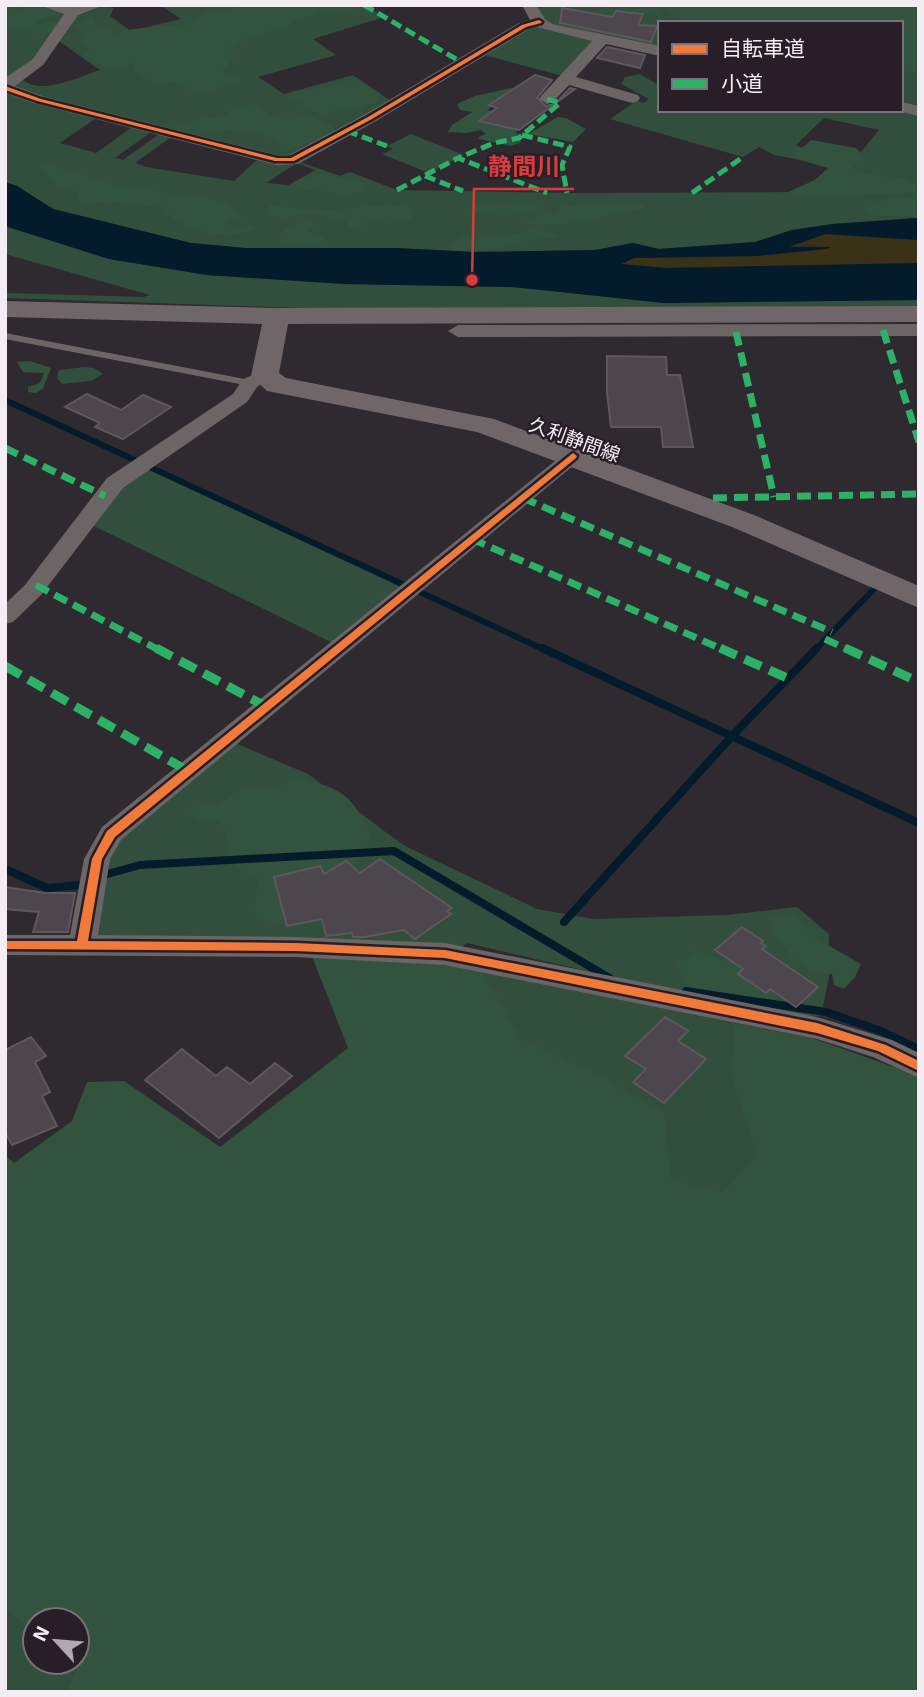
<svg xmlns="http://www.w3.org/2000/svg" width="924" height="1697" viewBox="0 0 924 1697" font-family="'Exo 2','Noto Sans JP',sans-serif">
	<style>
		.green { fill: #324f3e; fill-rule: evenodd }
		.forest { fill: #32543f }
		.sand { fill: #393216 }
		.water { fill: #041b2b }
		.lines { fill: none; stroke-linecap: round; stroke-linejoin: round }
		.stream-far1 { stroke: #041b2b; stroke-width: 6 }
		.stream { stroke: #041b2b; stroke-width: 8 }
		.building { fill: #4d464d; stroke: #5d585d; stroke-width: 2 }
		.service { fill: #6b6566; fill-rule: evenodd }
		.minor { fill: #6b6566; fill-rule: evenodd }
		.secondary { fill: #6f6669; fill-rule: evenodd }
		.quiet-far2 { stroke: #2db169; stroke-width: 5; stroke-dasharray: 11 5; stroke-linecap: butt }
		.quiet-far1 { stroke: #2db169; stroke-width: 7; stroke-dasharray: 14 7; stroke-linecap: butt }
		.quiet { stroke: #2db169; stroke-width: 9; stroke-dasharray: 18 9; stroke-linecap: butt }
		.cycleway-casing { stroke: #281e28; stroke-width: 5 }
		.cycleway { fill: #f17a3a; fill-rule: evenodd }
		.labels { text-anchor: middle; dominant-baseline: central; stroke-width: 5; stroke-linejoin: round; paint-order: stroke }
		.far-street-label { font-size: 19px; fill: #f5edf4; stroke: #281e28 }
		.leader { fill: none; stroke: #d93c3c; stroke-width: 2.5 }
		.callout-dot { fill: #d93c3c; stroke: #281e28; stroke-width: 2.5 }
		.callout-label { font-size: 24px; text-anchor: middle; font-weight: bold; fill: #d93c3c; stroke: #281e28; stroke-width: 5; stroke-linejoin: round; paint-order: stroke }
	</style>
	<rect width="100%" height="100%" fill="#2f2a2f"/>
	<!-- green -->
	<path class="green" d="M5,5H45L73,12L37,62L5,86Z
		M100,5L114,8L110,16L131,31L181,19L160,5H364L384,17L313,39L336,55L258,77L284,94L353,75L394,103L292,159L40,100L7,87L20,77C38,98 78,77 100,70L56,39L74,12Z
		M533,5H670L698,23H660V50L549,26Z
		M538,23L601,40L567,77L480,54Z
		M901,68L919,70V110L901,105Z
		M640,74L660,86V110H901L919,113V201L878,216L915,218L833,224L792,230L755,242L659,249L633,243L595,250L475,252L395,248H245L191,243L53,209L17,186L5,182V88L99,116L60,143L96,153L135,125L154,130L115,158L123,160L162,132L174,135L135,163L146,167L234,181L260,157L300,162L340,176L350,172L397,190L571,193L805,192L860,153L879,130L824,118L796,145L802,148L796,159L774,155L759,147L743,157L610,119L636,101L644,103L649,99L621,84L625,77ZM297,163L315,170L289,185L266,183Z
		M411,134L464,155L429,173L382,154L393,149L387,146Z
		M5,226L109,259L207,275L344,284L513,287L664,303L919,300V310L302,308L5,298V293L144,297L150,295L5,254Z
		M85,367L94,368L103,374L91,381L62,384L57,378L59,370Z
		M144,467L405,589L337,645L90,524L113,492Z
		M235,743L308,774L403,845L537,909L593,919L727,915L797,907L829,934V977L821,1016L774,1015L467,943L458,950L95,939L103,855Z
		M477,964L734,1023L778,1132L755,1206L653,1218L491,1071Z
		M5,1609L35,1635V1662H66L76,1671L64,1692H5Z"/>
	<!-- forest -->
	<path class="forest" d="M363,5L357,9H320L313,15L297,19L284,28L256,34L229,48L235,56L222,72L240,81C228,85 214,91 201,92C190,93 185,84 175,82C158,80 147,85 134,71V63L117,67L91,63L93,59L83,55L82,52L91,50L79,42L84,38V33L75,26L92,16L95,26L119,35L122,31C142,28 164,24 184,27L205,13L247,6Z
		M609,5H919V72L901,71V23H687L659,6L661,14L616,11L610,23L595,20L600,14L599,11Z
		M5,6L18,8L12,16L29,6L65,8V13C55,18 44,15 35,23L38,26L51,21L58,24L53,32L36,33L5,23Z
		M355,79L379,93L376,104L365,105L359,110L340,107L330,113H318L300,108L304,105V102L290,97V92C309,93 335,83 355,79Z
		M511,88L515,90L487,110L497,112L517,127L516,133L522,137L520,143L511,146L479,139V137L486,134L481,130L466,133L448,132L452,125L472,112L460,110L457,104L475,96Z
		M252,104C262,106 263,111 270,115C282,123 297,119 309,115L332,126L336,131L296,148L280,152L281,144C269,137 253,129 238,129C217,129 193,142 172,125L207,118L229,117L228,111Z
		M558,117L566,118L586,129L573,142L528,134Z
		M811,140L856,148L865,158L852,165L858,173L906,179L916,185L919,184V193L802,196L788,192L815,180L828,168L796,159L793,147L802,148Z
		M42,165L68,170L110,184L227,202L244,218L227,220L226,223L234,228L252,223L257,229C218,242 195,231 162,212L174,209L109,201L82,205L77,192C62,186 46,182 42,165Z
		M318,173L365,183L362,191L347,194L297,189L294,182Z
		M919,196V218L878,216L862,211L884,200Z
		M627,202L644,205L642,209L565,224H523L539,215H554L561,207Z
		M480,203L511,205L538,203L536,208C518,219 487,217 468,209Z
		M269,205C289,208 311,210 330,210C359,209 390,199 418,211L410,219L391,224L370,221L359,227H349L345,220C332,217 319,215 305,215C290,215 282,221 267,213Z
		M307,221L315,225L306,231L326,236L319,246L288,243L278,238L286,227Z
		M532,230L559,234L556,237L526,240L505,248L457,251L448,247L462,234L475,240C494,236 513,236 532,230Z
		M30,361L51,368L43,388L36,393L28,392V387L40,383L44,373L23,372L17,362Z
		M298,780C342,786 352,796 372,836L361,856L329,888L280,898L287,926L276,921L257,920L255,909L258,878L245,873L228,859L227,834L220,821H195L190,810L206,804L214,808L238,791H259Z
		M794,912L810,935L861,964L855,977L844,989L834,985L832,974C798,973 781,947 768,919Z
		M693,950L723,960L757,965L786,1012L767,1016L747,1001H708L687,985L676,964L691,957Z
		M311,954L477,964L521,1039L605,1079L664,1112L671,1180L722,1193L757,1155L732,1078L734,1023L812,1038L919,1076V1692H64L76,1671L66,1662H77V1620H35V1635L5,1609V1155L14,1163L72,1121L87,1082L124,1081L220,1147L348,1048Z"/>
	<!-- sand -->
	<path class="sand" d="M825,234L919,240V263L666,268L620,264L634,258L757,256L826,249L812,245L788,247Z"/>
	<!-- water -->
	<path class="water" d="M5,182L17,186L53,209L191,243L245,248H395L475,252L595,250L633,243L659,249L755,242L792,230L833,224L919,218V240L825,234L789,247H832L826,249L757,256L634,258L621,264L666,268L919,263V300L664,303L513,287L344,284L207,275L109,259L5,226Z"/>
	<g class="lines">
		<!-- stream-far1 -->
		<path class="stream-far1" d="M5,400L545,650
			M815,650L874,589"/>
		<!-- stream -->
		<path class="stream" d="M542,648L919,823
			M5,869L47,888L82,885
			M104,875L140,865L394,851L611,979
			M564,922L732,736L817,648
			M686,991L826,1012L881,1031L919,1049"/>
	</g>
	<!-- building -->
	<path class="building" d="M562,8L613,17L616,11L643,14L638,25L657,26L651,42L560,23Z
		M607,47L645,55L640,68L597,58Z
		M535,75L552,80L537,98L546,106L555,104L570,88L575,89L519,130L479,121L497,108L489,105Z
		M607,356L666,357L667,375H680L693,447H663L661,427H611L607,393Z
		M87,394L121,410L143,395L171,407L123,439L95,427L100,423L65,407Z
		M380,859L452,908L447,911L451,914L415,939L404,930L364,937H353L352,933L326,936L322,919L287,926L274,877L320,866L324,874L346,861L360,873Z
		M5,887L45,893H75L68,932H33L39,912L5,909Z
		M742,927L763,941L761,943L766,946L762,949L818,987L796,1007L770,989L766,993L738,974L743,969L715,950Z
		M665,1017L688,1031L678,1041L706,1059L664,1103L633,1082L646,1069L625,1056Z
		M31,1037L46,1056L35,1062L50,1092L42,1096L57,1126L12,1145L5,1132V1050Z
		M182,1049L216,1076L227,1067L250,1084L275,1063L292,1076L219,1138L145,1080Z"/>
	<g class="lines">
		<!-- service -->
		<path class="service" d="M5,333L250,380L255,383L250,386L5,339Z"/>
		<!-- minor -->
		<path class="minor" d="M40,5L73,7L104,5L78,15L43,65L15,86L45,97L277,155H289L364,115L519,23L530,20L522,5H536L545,19L552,24L660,46V56L606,44L576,77L638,95L640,98L638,101L632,103L569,85L553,102L547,104L539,99L541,96L592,41L537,27L529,29L376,121L298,164L277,165L33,103L5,93V78L33,59L64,14Z
			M901,102L919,106V116L895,110H901Z
			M919,324V336L458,337L448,331L458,325Z
			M265,370L272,372L275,376L257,387L247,402L123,488L41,595L13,622L5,624V604L25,585L107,478L233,394L243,379Z
			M573,450L580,452L583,456L580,460L121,840L110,859L98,935L296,937L445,943L817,1017L892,1040L919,1053V1078L873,1057L817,1039L445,965L296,957L5,955V935H70L84,859L102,827L566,452Z"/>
		<!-- secondary -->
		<path class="secondary" d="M5,301L278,308L919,306V322L288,324L279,373L286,378L494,419L754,515L919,586V608L732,527L477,432L267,391L251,376L262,324L5,317Z"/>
		<!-- quiet-far2 -->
		<path class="quiet-far2" d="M364,5L461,62
			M547,99L560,103L519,138L494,143L458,158L547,193
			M347,131L387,146
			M522,135L570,147L562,165L567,193
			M425,176L463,191
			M397,190L458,158
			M692,193L743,157"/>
		<!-- quiet-far1 -->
		<path class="quiet-far1" d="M883,330L919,442
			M736,332L774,497
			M5,448L105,496
			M523,498L832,632
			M713,498L919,494
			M472,539L724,650
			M36,585L159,650
			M825,639L849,650"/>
		<!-- quiet -->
		<path class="quiet" d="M156,648L267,707
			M720,648L787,678
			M845,648L919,682
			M5,666L188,771"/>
		<defs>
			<path id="cycleway" d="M539,20L542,22L541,23L526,27L372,119L294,161H275L37,101L5,90V86L41,99L277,158H291L368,117L522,25Z
				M573,453L577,456L576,458L115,837L102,859L88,941L296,943L445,950L817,1023L886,1045L919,1061V1071L878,1051L817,1033L445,958L296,951L5,949V941H77L92,859L107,831Z"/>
		</defs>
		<!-- cycleway casing -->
		<use href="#cycleway" class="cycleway-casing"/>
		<!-- cycleway -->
		<use href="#cycleway" class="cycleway"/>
	</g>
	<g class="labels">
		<!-- far-street labels -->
		<g class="far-street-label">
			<text transform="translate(575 439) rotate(20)">久利静間線</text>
		</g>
	</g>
	<!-- callouts -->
	<path class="leader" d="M472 280L474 189H574"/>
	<circle class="callout-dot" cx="472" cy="280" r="7"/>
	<g class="callout-label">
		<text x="524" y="175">静間川</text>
	</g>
	<!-- border -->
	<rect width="924" height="1697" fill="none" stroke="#f5edf4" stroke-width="14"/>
	<!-- legend -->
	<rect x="658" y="21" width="245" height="91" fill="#281e28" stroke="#7a717a" stroke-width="2"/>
	<rect x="672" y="44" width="35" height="10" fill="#f17a3a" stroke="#7a717a" stroke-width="2"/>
	<text x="721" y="56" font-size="21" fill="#f5edf4">自転車道</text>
	<rect x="672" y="79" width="35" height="10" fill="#2db169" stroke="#7a717a" stroke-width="2"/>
	<text x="721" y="91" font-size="21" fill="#f5edf4">小道</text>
	<!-- north arrow -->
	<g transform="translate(56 1641) rotate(296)"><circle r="33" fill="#281e28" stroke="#7a717a" stroke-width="2"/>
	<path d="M0-5L12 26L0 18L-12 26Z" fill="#b0a9af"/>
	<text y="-10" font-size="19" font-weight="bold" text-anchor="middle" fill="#f5edf4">N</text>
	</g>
</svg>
